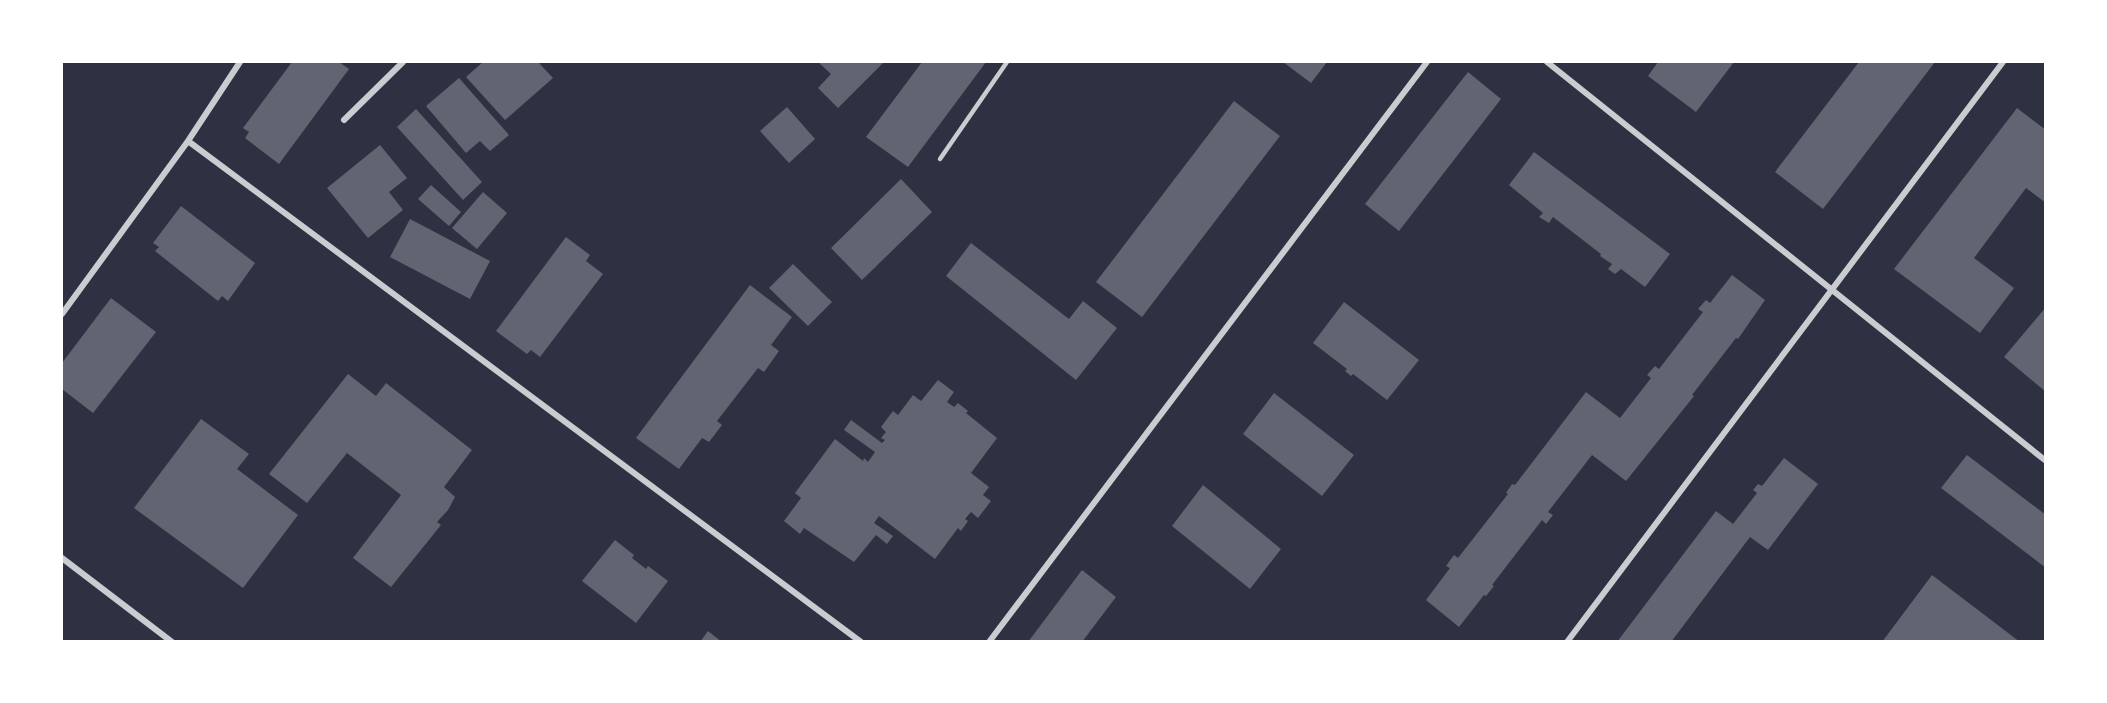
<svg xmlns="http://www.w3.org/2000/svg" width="2107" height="703" viewBox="0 0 2107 703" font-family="'Libre Baskerville',serif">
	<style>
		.building { fill: #626471 }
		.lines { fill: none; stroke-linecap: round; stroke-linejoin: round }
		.service { stroke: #caccd0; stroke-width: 4.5 }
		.minor { stroke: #caccd0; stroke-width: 6 }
	</style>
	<rect width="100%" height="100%" fill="#2d3142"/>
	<!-- building -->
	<path class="building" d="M292,62H339L349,69L279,164L245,138L249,132L243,128Z
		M483,62H538L553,78L505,120L466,77Z
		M818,62H884L838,108L818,88L831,74Z
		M922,62H986L908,167L866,137Z
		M1283,62H1327L1311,83Z
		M1658,62H1734L1696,112L1648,76Z
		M1859,62H1935L1823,209L1775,172Z
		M1468,72L1501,99L1399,231L1365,204Z
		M459,78L509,135L490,151L480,141L466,153L426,106Z
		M1234,101L1280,136L1142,317L1096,282Z
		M787,107L815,139L789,163L760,131Z
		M2017,108L2046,130V203L2026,188L1974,258L2014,288L1980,333L1894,269Z
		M416,109L482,182L463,200L397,127Z
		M380,145L407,178L389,192L403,210L368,238L327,188Z
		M1534,152L1670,254L1645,287L1621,269L1615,274L1608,269L1612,264L1600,256L1601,254L1553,217L1549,223L1539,217L1543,213L1509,185Z
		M901,179L932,212L862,280L831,248Z
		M431,185L461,212L449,226L418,199Z
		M483,192L507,213L477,249L452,228Z
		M181,206L255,263L228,301L222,296L218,301L155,251L159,247L153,243Z
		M410,219L490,261L470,299L390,257Z
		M566,237L590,255L586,261L603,274L540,357L531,350L527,354L496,331Z
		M971,243L1069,319L1083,301L1117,328L1076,380L946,276Z
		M793,264L832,302L808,326L769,288Z
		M1732,275L1765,300L1738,339L1736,338L1692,395L1694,396L1626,481L1592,455L1548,512L1553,515L1546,524L1542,520L1492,585L1494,586L1486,596L1484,595L1459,627L1426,600L1450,568L1446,566L1454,555L1458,558L1508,494L1506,493L1512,484L1515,485L1586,392L1620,418L1651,378L1647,375L1655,366L1659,369L1703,312L1698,309L1706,300L1710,303Z
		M750,285L792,317L771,345L779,351L764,372L758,368L717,421L722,425L709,442L702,438L679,469L636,438Z
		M111,298L156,332L93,413L62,389V363Z
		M1344,302L1419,360L1387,400L1353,374L1351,376L1345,371L1347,369L1313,343Z
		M2046,307V392L2004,357Z
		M348,374L376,396L386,383L472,450L444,487L455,497L448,510L437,522L441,525L391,587L353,558L401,495L347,453L307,503L269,474Z
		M938,380L954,392L947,402L954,407L958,403L968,411L966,413L997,438L971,473L989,487L983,495L991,501L978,518L971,512L965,519L968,521L961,531L958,528L935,559L879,516L874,523L893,536L887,544L876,535L854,562L804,528L800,534L784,521L801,498L795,493L835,439L863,461L864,458L868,462L875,452L844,430L851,420L882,443L885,440L881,438L886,432L881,427L893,411L898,415L913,395L921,401Z
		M1274,393L1354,455L1322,496L1243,434Z
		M201,419L249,454L237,469L298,515L243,588L134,508Z
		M1967,455L2046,515V568L1941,488Z
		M1784,458L1818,484L1768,550L1750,537L1671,642H1617L1716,511L1733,524L1757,493L1753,490L1758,484L1762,486Z
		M1203,485L1281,549L1250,589L1172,526Z
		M615,540L634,555L632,558L646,569L648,566L668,581L636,623L582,581Z
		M1082,570L1116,597L1082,642H1028Z
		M1932,575L2020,642H1882Z
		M708,631L722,642H700Z"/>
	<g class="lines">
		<!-- service -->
		<path class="service" d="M940,159L1007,62"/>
		<!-- minor -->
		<path class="minor" d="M1547,62L2046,461
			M344,120L403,62
			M188,141L861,642
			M62,314L188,141L240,62
			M62,558L172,642
			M989,642L1427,62
			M1567,642L2003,62"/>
	</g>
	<!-- border -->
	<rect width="2107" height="703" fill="none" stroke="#ffffff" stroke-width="126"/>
</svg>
